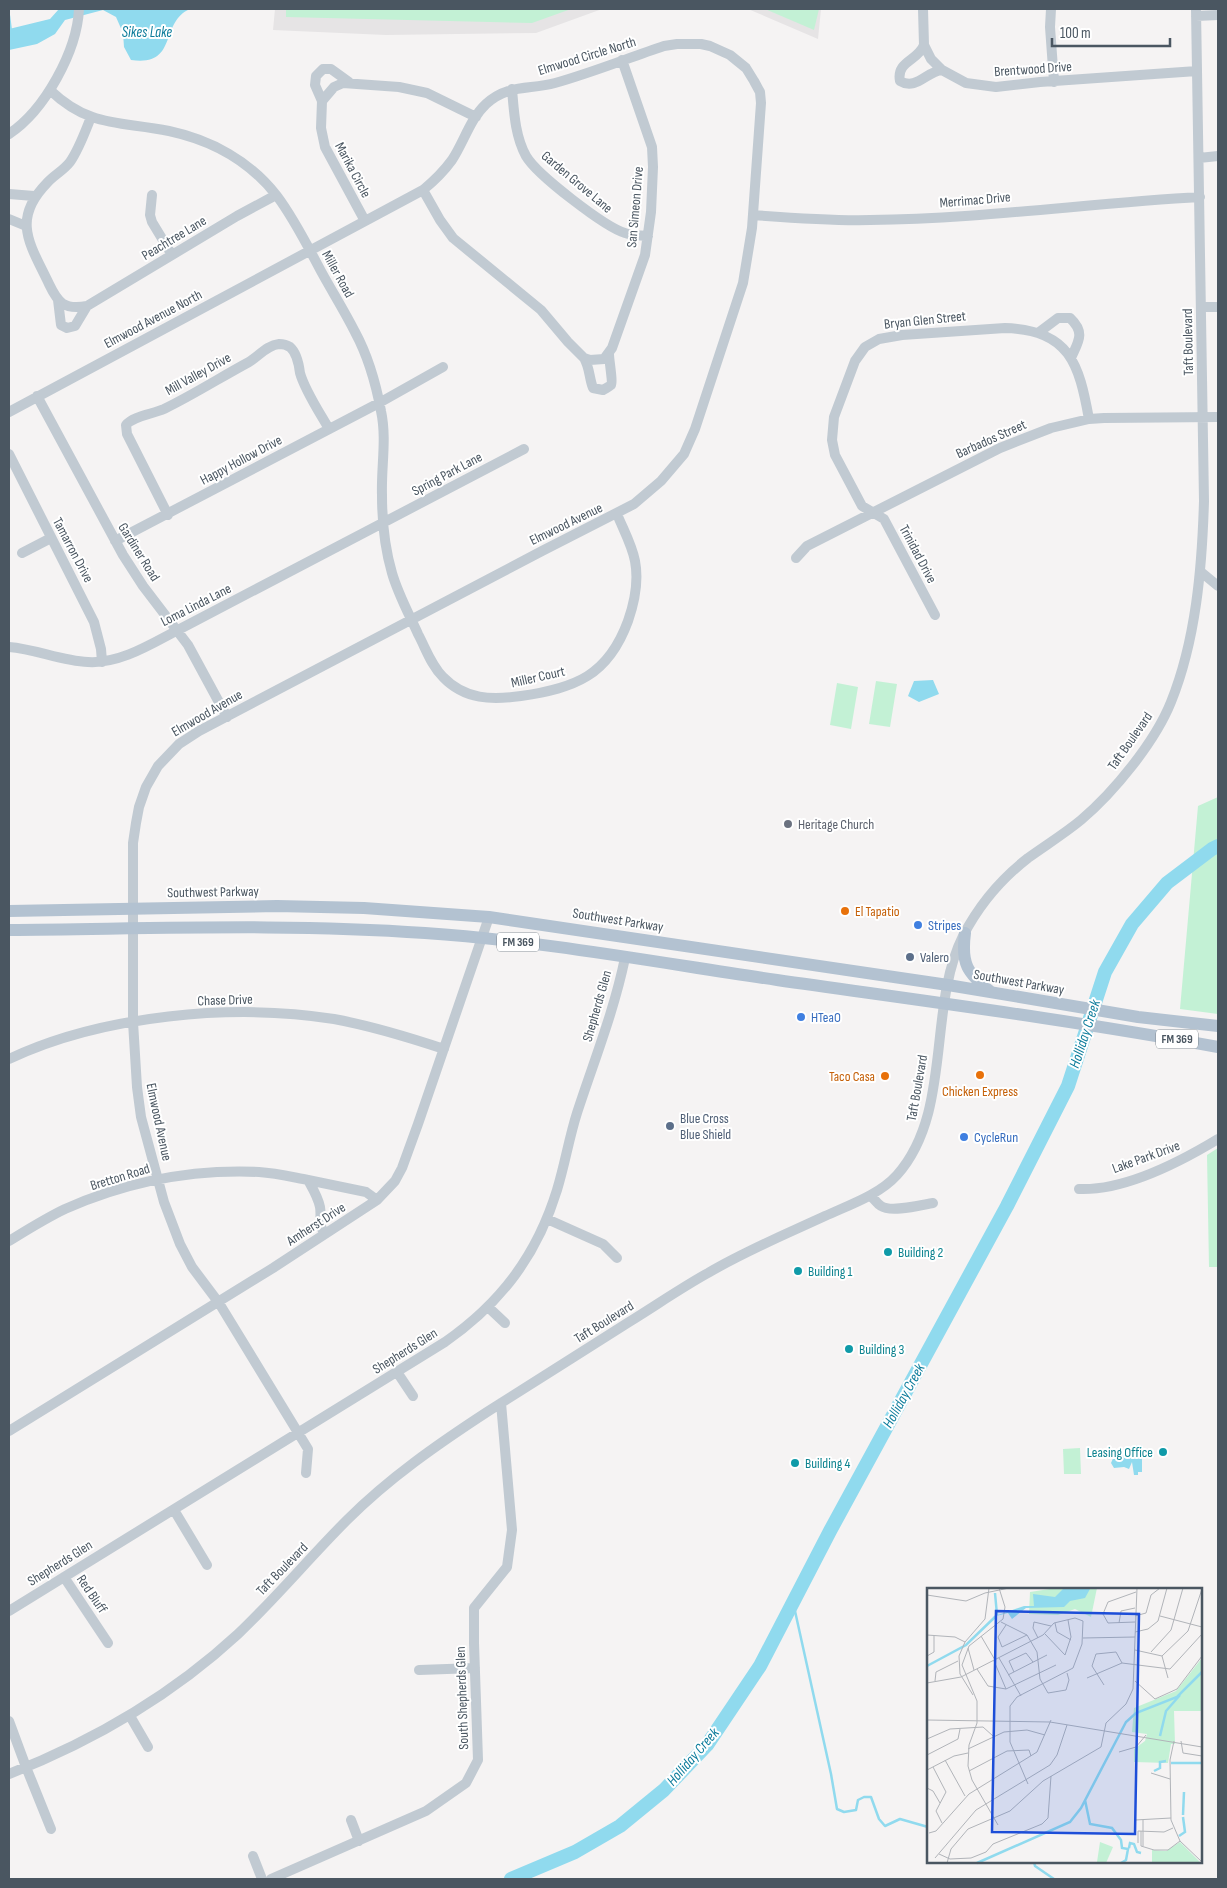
<svg xmlns="http://www.w3.org/2000/svg" width="1227" height="1888" viewBox="0 0 1227 1888" font-family="'Sofia Sans Condensed',sans-serif">
	<style>
		.education { fill: #e6e4e5 }
		.green { fill: #c3f1d5 }
		.water { fill: #90daee }
		.lines { fill: none; stroke-linecap: round; stroke-linejoin: round }
		.stream { stroke: #90daee; stroke-width: 2.5 }
		.river { stroke: #90daee; stroke-width: 14 }
		.minor { stroke: #c1cad2; stroke-width: 10 }
		.major { stroke: #b3c2d1; stroke-width: 12 }
		.worship-dot { fill: #6b7280; stroke: #fff; stroke-width: 2 }
		.food-dot { fill: #e8710a; stroke: #fff; stroke-width: 2 }
		.shop-dot { fill: #3f7fe0; stroke: #fff; stroke-width: 2 }
		.service-dot { fill: #5c6f8a; stroke: #fff; stroke-width: 2 }
		.culture-dot { fill: #0f9aa8; stroke: #fff; stroke-width: 2 }
		.labels { text-anchor: middle; dominant-baseline: central; stroke-width: 4; stroke-linejoin: round; paint-order: stroke }
		.shield { fill: #fff; stroke: #808990; stroke-width: 1 }
		.shield-label { font-size: 12px; font-weight: bold; fill: #4a5661 }
		.street-label { font-size: 14px; fill: #4a5661; stroke: #fff }
		.worship-label { font-size: 14px; fill: #5b616d; stroke: #fff; text-anchor: start }
		.food-label { font-size: 14px; fill: #c56008; stroke: #fff; text-anchor: start }
		.shop-label { font-size: 14px; fill: #366cbe; stroke: #fff; text-anchor: start }
		.service-label { font-size: 14px; fill: #4e5e75; stroke: #fff; text-anchor: start }
		.culture-label { font-size: 14px; fill: #0d838f; stroke: #fff; text-anchor: start }
		.water-label { font-size: 15px; font-style: italic; fill: #0c7c9b; stroke: #fff }
		.inset-river { fill: none; stroke: #90daee; stroke-width: 2.5 }
		.inset-road { fill: none; stroke: #b1b4b9; stroke-width: 1 }
		.view { fill: #1d4ed8; fill-opacity: 0.15; stroke: #1d4ed8; stroke-width: 2.5 }
		.inset-edge { fill: none; stroke: #4a5661; stroke-width: 2.5 }
	</style>
	<rect width="100%" height="100%" fill="#f5f3f3"/>
	<!-- education -->
	<path class="education" d="M275,9H602L536,33L386,35L273,30Z
		M748,9H821L818,39Z"/>
	<!-- green -->
	<path class="green" d="M286,9H571L532,23L286,17Z
		M765,9H819L814,30Z
		M876,681L897,684L890,727L869,724Z
		M837,683L858,687L851,729L830,725Z
		M1218,797V1014L1180,1009L1198,806Z
		M1218,1148V1267H1209L1207,1155Z
		M1080,1448L1081,1474H1064L1063,1449Z"/>
	<!-- water -->
	<path class="water" d="M59,9H190C159,22 179,67 131,60L124,47L123,33L116,17L103,10L65,20L55,34L37,44L9,50V29L50,19Z
		M933,680L939,694L919,702L908,696L914,681Z
		M1136,1445H1142V1472H1138V1475H1134L1132,1462L1129,1469L1124,1467L1114,1468L1111,1463L1115,1454L1121,1456L1124,1453L1127,1456H1136Z"/>
	<g class="lines">
		<!-- stream -->
		<path class="stream" d="M9,16L11,32
			M793,1602L831,1774L837,1809L844,1812L856,1810L858,1800L864,1797H871L879,1819L885,1826L900,1819L928,1827
			M1034,1862L1035,1866L1054,1879"/>
		<!-- river -->
		<path class="river" d="M511,1879L575,1852L620,1826L664,1790L707,1745L760,1666L830,1531L1007,1206L1068,1086L1105,972L1132,924L1167,883L1212,849L1218,846"/>
		<!-- minor -->
		<path class="minor" d="M923,9L924,45L931,59L942,70L966,83L996,87L1040,82L1197,71
			M1051,9L1050,27L1054,82
			M1196,16L1218,15
			M924,45C918,61 896,61 900,81C916,91 927,71 942,70
			M512,89C514,112 515,136 526,156C537,175 605,227 625,233C632,236 641,235 648,236
			M50,90C90,128 120,121 169,131C211,140 250,161 277,196C295,220 308,247 322,273C333,293 345,312 355,332C368,356 376,384 381,411C387,439 381,467 382,495C382,520 385,549 392,573C398,594 409,614 418,634C426,649 431,665 443,677C465,700 492,700 521,696C575,688 608,676 628,621C635,601 639,582 635,561C632,545 623,529 617,514
			M322,101L315,85L316,76L323,69H331L349,82
			M91,117C85,132 79,149 70,162C63,171 54,175 47,183C11,220 30,244 49,284C58,303 64,310 87,306L237,216L276,195
			M9,134C45,110 77,51 79,9
			M1199,158L1218,156
			M423,190L440,220L453,238L541,310L568,342L584,358L590,360L604,359L612,348L645,255L651,212L653,167L652,147L622,60
			M9,194L34,196
			M152,195L150,215L152,222L172,255
			M753,215C792,218 831,221 870,220C980,219 1090,203 1200,197
			M9,219L26,226
			M365,221L325,147L321,128L322,101L334,87L343,83L399,87L427,93L476,117
			M58,300L61,325L67,328L75,326L87,306
			M1201,307H1218
			M1038,333L1058,318H1070C1086,333 1078,342 1071,358
			M584,358C590,368 589,378 593,388L603,390C606,388 609,387 611,385C613,382 609,360 609,354
			M37,396L123,555L143,586L188,645L227,717
			M9,412L423,190C434,181 444,171 452,160C464,142 470,119 486,104C508,84 529,90 555,83C591,73 628,58 664,46L677,44H701L710,46L730,55L746,68L754,81L760,92L761,103L752,228L743,283L695,429L684,454L661,481L634,504L542,551L199,731L179,744L158,766L146,787L139,807L136,823L133,843V1022L137,1087L141,1117L164,1202L180,1244L192,1267L219,1303L308,1449L306,1473
			M9,454L94,622L101,649L102,662
			M168,515L127,434L126,425C133,416 153,414 164,409C193,395 221,377 249,362C259,356 267,345 279,344C283,344 287,345 290,347C297,353 299,365 300,373C305,391 320,413 329,429
			M115,541L379,403L443,367
			M22,553L51,538
			M796,558L807,546L1000,448L1051,428L1089,419L1104,418L1218,417
			M1201,572L1218,586
			M935,615L884,519L862,506L835,455L832,440L834,417L855,361L865,347L879,339L902,335L1005,328C1070,330 1079,364 1089,419
			M9,647C36,649 61,661 88,662C120,664 151,644 178,630L524,449
			M9,1059C102,1015 233,1003 334,1019C372,1026 408,1037 444,1049
			M308,1180L366,1192L377,1200
			M1079,1189C1125,1191 1180,1162 1218,1139
			M869,1196C875,1198 876,1203 881,1206C891,1213 921,1205 933,1203
			M547,1219L603,1244L617,1258
			M9,1241C27,1230 46,1218 65,1209C126,1182 193,1169 259,1172C276,1173 292,1177 308,1180C313,1189 318,1197 320,1207C322,1219 317,1223 325,1234
			M488,1307L505,1323
			M397,1372L413,1396
			M9,1431L273,1268L377,1200L395,1181L402,1168L418,1124L489,917
			M174,1510L207,1565
			M64,1577L108,1643
			M9,1611L445,1342C501,1303 537,1255 557,1190C565,1164 569,1138 577,1113C594,1061 614,1011 625,958
			M419,1670L475,1668
			M130,1716L148,1747
			M9,1721L26,1767L51,1829
			M9,1774C93,1741 171,1696 238,1634C276,1598 310,1557 347,1520C389,1478 438,1444 487,1412C534,1382 582,1352 629,1322C655,1306 681,1288 708,1273C745,1251 786,1234 825,1216C849,1205 879,1195 897,1175C953,1112 927,1008 963,936C979,905 1001,879 1028,858C1046,845 1064,834 1081,820C1114,792 1155,742 1171,702C1196,640 1202,568 1204,501L1196,9
			M351,1820L359,1841
			M253,1856L262,1879
			M271,1879L426,1811L466,1783L478,1760L474,1643V1608L507,1567L512,1530L501,1403"/>
		<!-- major -->
		<path class="major" d="M9,911L277,906L364,908L489,917L948,985L1138,1017L1218,1026
			M9,930C147,929 286,923 425,933C543,941 660,963 777,980C924,1001 1072,1020 1218,1047
			M965,933C961,964 967,973 991,992"/>
	</g>
	<!-- markers -->
	<circle class="worship-dot" cx="788" cy="824" r="5"/>
	<g class="food-dot">
		<circle cx="845" cy="911" r="5"/>
		<circle cx="980" cy="1075" r="5"/>
		<circle cx="885" cy="1076" r="5"/>
	</g>
	<g class="shop-dot">
		<circle cx="918" cy="925" r="5"/>
		<circle cx="801" cy="1017" r="5"/>
		<circle cx="964" cy="1137" r="5"/>
	</g>
	<g class="service-dot">
		<circle cx="910" cy="957" r="5"/>
		<circle cx="670" cy="1126" r="5"/>
	</g>
	<g class="culture-dot">
		<circle cx="888" cy="1252" r="5"/>
		<circle cx="798" cy="1271" r="5"/>
		<circle cx="849" cy="1349" r="5"/>
		<circle cx="1163" cy="1452" r="5"/>
		<circle cx="795" cy="1463" r="5"/>
	</g>
	<g class="labels">
		<!-- shield labels -->
		<g class="shield">
			<rect x="497" y="932.5" width="42" height="19" rx="4"/>
			<rect x="1156" y="1029.5" width="42" height="19" rx="4"/>
		</g>
		<g class="shield-label">
			<text x="518" y="942">FM 369</text>
			<text x="1177" y="1039">FM 369</text>
		</g>
		<!-- street labels -->
		<g class="street-label">
			<text transform="translate(587 56) rotate(-17)">Elmwood Circle North</text>
			<text transform="translate(1033 69) rotate(-4)">Brentwood Drive</text>
			<text transform="translate(353 170) rotate(62)">Marika Circle</text>
			<text transform="translate(577 182) rotate(40)">Garden Grove Lane</text>
			<text transform="translate(975 200) rotate(-5)">Merrimac Drive</text>
			<text transform="translate(635 207) rotate(-85)">San Simeon Drive</text>
			<text transform="translate(174 238) rotate(-31)">Peachtree Lane</text>
			<text transform="translate(338 274) rotate(61)">Miller Road</text>
			<text transform="translate(153 319) rotate(-28)">Elmwood Avenue North</text>
			<text transform="translate(925 320) rotate(-6)">Bryan Glen Street</text>
			<text transform="translate(1188 342) rotate(-91)">Taft Boulevard</text>
			<text transform="translate(198 374) rotate(-29)">Mill Valley Drive</text>
			<text transform="translate(991 439) rotate(-24)">Barbados Street</text>
			<text transform="translate(241 460) rotate(-28)">Happy Hollow Drive</text>
			<text transform="translate(447 474) rotate(-28)">Spring Park Lane</text>
			<text transform="translate(566 524) rotate(-26)">Elmwood Avenue</text>
			<text transform="translate(73 550) rotate(62)">Tamarron Drive</text>
			<text transform="translate(139 552) rotate(58)">Gardiner Road</text>
			<text transform="translate(918 554) rotate(62)">Trinidad Drive</text>
			<text transform="translate(196 605) rotate(-27)">Loma Linda Lane</text>
			<text transform="translate(538 677) rotate(-13)">Miller Court</text>
			<text transform="translate(207 713) rotate(-30)">Elmwood Avenue</text>
			<text transform="translate(1130 741) rotate(-55)">Taft Boulevard</text>
			<text transform="translate(213 892) rotate(-1)">Southwest Parkway</text>
			<text transform="translate(618 920) rotate(9)">Southwest Parkway</text>
			<text transform="translate(1019 982) rotate(10)">Southwest Parkway</text>
			<text transform="translate(225 1000) rotate(-2)">Chase Drive</text>
			<text transform="translate(597 1006) rotate(-74)">Shepherds Glen</text>
			<text transform="translate(917 1088) rotate(-80)">Taft Boulevard</text>
			<text transform="translate(159 1122) rotate(78)">Elmwood Avenue</text>
			<text transform="translate(1146 1157) rotate(-20)">Lake Park Drive</text>
			<text transform="translate(120 1177) rotate(-17)">Bretton Road</text>
			<text transform="translate(316 1224) rotate(-33)">Amherst Drive</text>
			<text transform="translate(604 1322) rotate(-32)">Taft Boulevard</text>
			<text transform="translate(405 1351) rotate(-32)">Shepherds Glen</text>
			<text transform="translate(60 1563) rotate(-32)">Shepherds Glen</text>
			<text transform="translate(282 1569) rotate(-46)">Taft Boulevard</text>
			<text transform="translate(92 1594) rotate(56)">Red Bluff</text>
			<text transform="translate(462 1698) rotate(-92)">South Shepherds Glen</text>
		</g>
		<!-- worship labels -->
		<g class="worship-label">
			<text x="798" y="824">Heritage Church</text>
		</g>
		<!-- food labels -->
		<g class="food-label">
			<text x="855" y="911">El Tapatio</text>
			<text x="875" y="1076" text-anchor="end">Taco Casa</text>
			<text x="980" y="1091" text-anchor="middle">Chicken Express</text>
		</g>
		<!-- shop labels -->
		<g class="shop-label">
			<text x="928" y="925">Stripes</text>
			<text x="811" y="1017">HTeaO</text>
			<text x="974" y="1137">CycleRun</text>
		</g>
		<!-- service labels -->
		<g class="service-label">
			<text x="920" y="957">Valero</text>
			<text x="680" y="1118">Blue Cross<tspan x="680" dy="16">Blue Shield</tspan></text>
		</g>
		<!-- culture labels -->
		<g class="culture-label">
			<text x="898" y="1252">Building 2</text>
			<text x="808" y="1271">Building 1</text>
			<text x="859" y="1349">Building 3</text>
			<text x="1153" y="1452" text-anchor="end">Leasing Office</text>
			<text x="805" y="1463">Building 4</text>
		</g>
		<!-- water labels -->
		<g class="water-label">
			<text x="147" y="32">Sikes Lake</text>
			<text transform="translate(1085 1034) rotate(-72)">Holliday Creek</text>
			<text transform="translate(904 1396) rotate(-61)">Holliday Creek</text>
			<text transform="translate(693 1757) rotate(-49)">Holliday Creek</text>
		</g>
	</g>
	<!-- overview -->
	<g transform="translate(927 1588)">
		<rect width="275" height="275" fill="#f5f3f3"/>
		<path d="M129,0H170L164,29L148,21L131,27L102,26L103,4ZM275,70V123H247L248,156H244L241,175L207,174V161L218,153L220,146L205,144L207,120L249,103ZM173,254L186,259L179,275L170,274ZM253,254L274,275L225,274V262L239,263Z" fill="#c3f1d5"/>
		<path d="M137,0H168L163,1L158,10L143,13L137,19L99,20L85,31L81,25L65,29L97,18H107L106,6L128,9Z" fill="#90daee"/>
		<path class="inset-river" d="M68,5L70,27M0,78L39,57L69,28M233,148L239,123L253,107M244,175H275M227,183L233,180V174L239,173M158,212L163,236L185,240L194,252L195,260L201,261L199,272L194,275M256,227L257,204M252,248L258,244L256,229M202,260L203,255L207,256L210,264L214,265M50,275L143,234L154,220L199,134L209,125L250,109L275,84"/>
		<path class="inset-road" d="M0,7L39,13L58,5L82,0M208,28L219,25L224,7L233,0M233,28L275,39M74,34L100,47L110,64L113,91L121,105L139,102L142,92L140,85M208,34L181,35L176,26L181,14L209,4M128,35L130,44L144,52M192,35L194,23L208,20M79,37L71,49L75,59L100,47M208,44L221,41L231,33L240,0M118,46L138,67L144,49L141,32M0,47L28,49L38,54M54,48L68,72M111,50L106,40L107,34L124,38M156,50L208,49M41,60L47,82M208,62L235,68L241,90M224,64L244,42L256,0M0,68L7,64V48M235,68L261,43L275,1M72,70L94,108M67,73L79,101M50,81L61,98L79,101L129,77M87,84L82,73L99,65L106,74M81,87L120,67M160,90L195,75L243,81L275,46M8,93L9,84L31,73M208,93L228,111L250,101L275,68M0,95L34,89L116,47L127,35L148,30L156,33L155,56L146,80L90,109L83,118V154L101,196M177,97L165,78L169,66L189,64L195,75M46,107L33,86L32,68L38,54L58,31L62,0M0,132L123,134L275,159M0,151L23,141L56,139L66,148M247,153L243,172L244,232L253,253L275,274M254,153L256,165L275,168M41,161L77,144L100,142L118,147M192,164L209,159L219,147M0,167L31,151L33,141M18,172L38,208M6,179L19,204L9,223L15,235M0,182L27,168L41,165M42,183L80,163L102,162L104,168M224,185L243,191M0,200L6,203L13,215M208,232L244,230M71,237L45,192L41,178L42,157L50,135V113L35,77L42,58L76,31L78,19L72,0M214,243V258L227,262H241L253,253M2,245L9,243L42,206L110,164L124,132M211,255V243L237,244L246,240M216,258V232M12,266L23,271L44,270L59,264L66,256L115,236L121,230L124,188M8,270L49,222L123,177L130,167L140,137M20,275L24,261L41,241L83,223L116,193L174,159L179,135L199,116L206,101L210,0"/>
		<path class="view" d="M69,23L212,26L208,246L65,244Z"/>
		<rect width="275" height="275" class="inset-edge"/>
	</g>
	<!-- border -->
	<rect width="1227" height="1888" fill="none" stroke="#4a5661" stroke-width="20"/>
	<!-- scale -->
	<path d="M1052 38v8h118v-8" fill="none" stroke="#4a5661" stroke-width="2.5"/>
	<text x="1060" y="38" font-size="15" fill="#4a5661" stroke="#ffffff" stroke-width="4" paint-order="stroke">100 m</text>
</svg>
